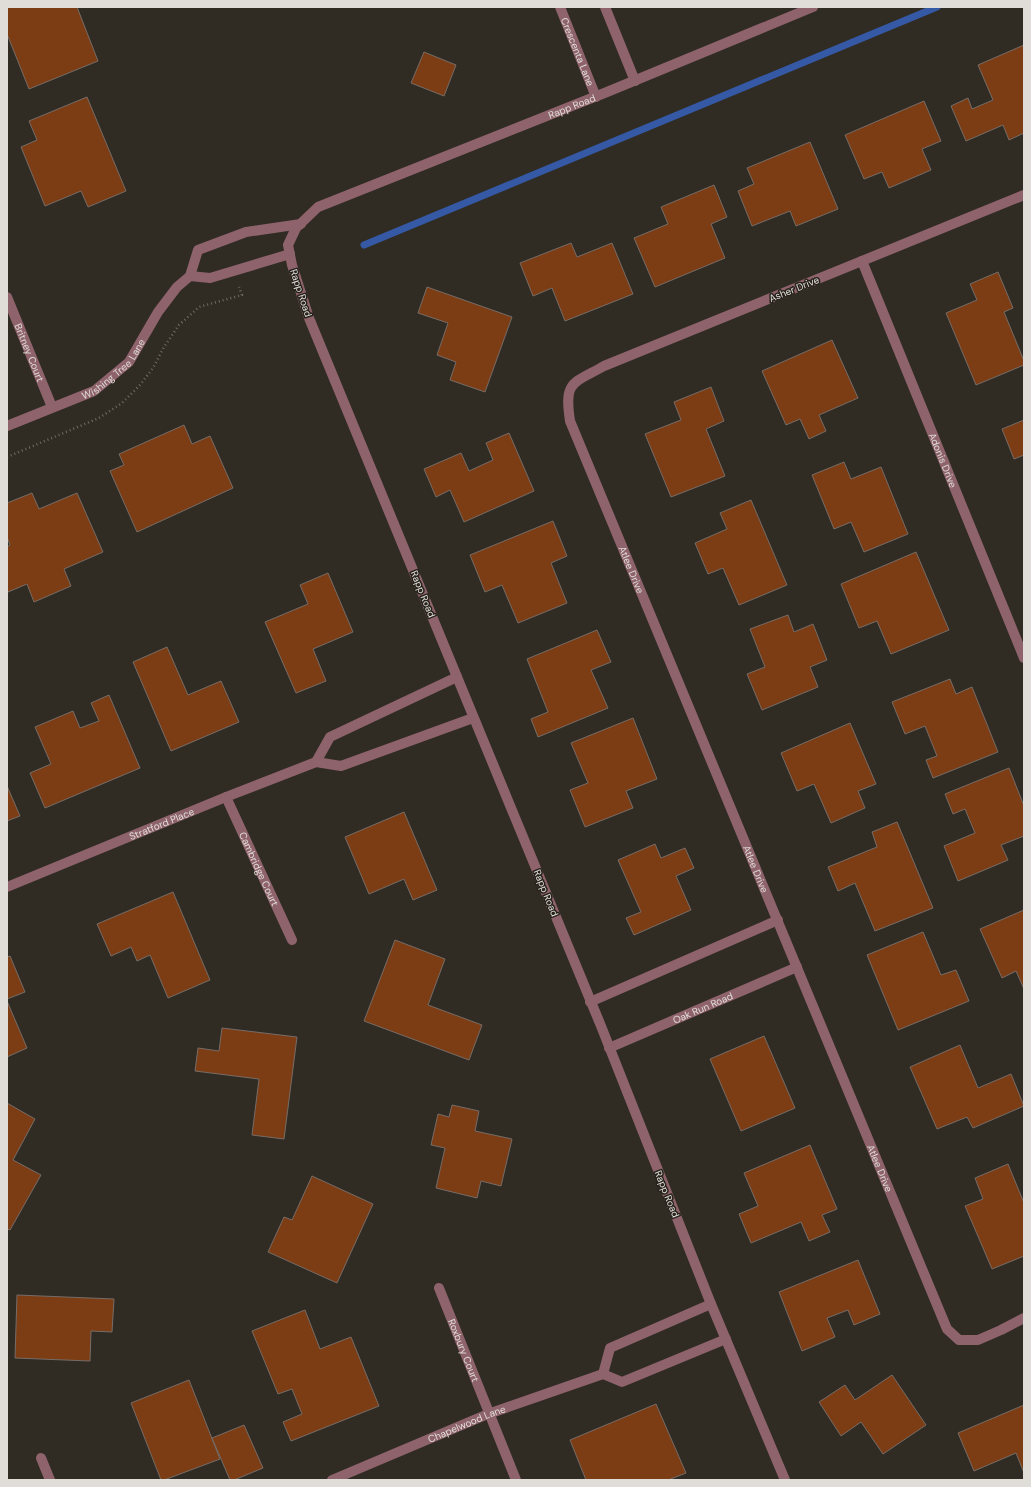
<svg xmlns="http://www.w3.org/2000/svg" width="1031" height="1487" viewBox="0 0 1031 1487" font-family="'DM Sans',sans-serif">
	<style>
		.lines { fill: none; stroke-linecap: round; stroke-linejoin: round }
		.stream { stroke: #3559a4; stroke-width: 7 }
		.building { fill: #7d3d14; stroke: #766c67 }
		.path { stroke: #6f6c65; stroke-width: 2.5; stroke-dasharray: 1 3; stroke-linecap: butt }
		.minor { stroke: #8f636c; stroke-width: 10 }
		.labels { text-anchor: middle; dominant-baseline: central; stroke-width: 3; stroke-linejoin: round; paint-order: stroke }
		.street-label { font-size: 10px; fill: #e0ddd8; stroke: #26221b }
	</style>
	<rect width="100%" height="100%" fill="#302c24"/>
	<g class="lines">
		<!-- stream -->
		<path class="stream" d="M364,245L937,7"/>
	</g>
	<!-- building -->
	<path class="building" d="M7,7H77L98,61L29,89L7,34Z
		M1024,45V133L1009,140L1003,125L966,141L951,106L968,98L972,109L993,100L978,65Z
		M424,52L456,65L444,96L411,83Z
		M87,97L126,191L88,207L81,191L45,206L21,147L37,140L29,121Z
		M924,101L941,141L922,149L931,170L889,188L882,172L864,179L845,135Z
		M810,142L838,209L796,226L790,211L752,226L738,191L754,184L747,168Z
		M714,185L727,217L711,224L725,258L655,287L634,238L668,224L661,207Z
		M571,243L577,257L612,243L633,294L565,321L552,288L533,296L520,263Z
		M998,272L1013,308L1004,312L1024,361V365L976,385L946,313L977,300L970,284Z
		M427,287L512,317L485,392L450,380L456,362L437,355L448,323L418,313Z
		M832,340L858,398L819,415L826,431L809,439L800,419L786,425L762,371Z
		M711,387L724,421L706,429L725,476L671,497L645,434L681,420L674,402Z
		M1024,420V455L1014,459L1002,429Z
		M184,425L192,444L210,436L233,488L137,532L110,471L124,465L119,454Z
		M509,433L534,491L464,522L450,490L436,497L424,469L461,453L469,471L493,460L486,443Z
		M844,462L851,479L881,467L908,534L864,552L851,522L834,529L812,475Z
		M32,493L39,509L77,493L103,552L64,569L71,586L34,602L27,584L8,592L7,589V547L10,545L7,537V503Z
		M751,500L787,585L739,605L723,568L708,574L695,543L727,529L720,513Z
		M553,521L567,556L551,563L567,603L518,623L502,585L485,592L470,555Z
		M916,552L949,630L891,654L877,621L859,628L841,584Z
		M328,573L353,632L313,649L326,681L296,693L265,622L308,604L300,585Z
		M788,615L794,632L813,624L827,660L810,667L818,687L762,710L747,674L765,667L750,629Z
		M597,630L611,662L591,670L608,708L538,737L531,719L548,712L527,659Z
		M167,647L188,695L221,681L239,722L171,751L133,662Z
		M950,679L956,694L972,687L998,752L933,778L926,760L937,756L925,726L905,734L892,702Z
		M109,695L140,768L45,808L30,773L51,764L35,727L73,711L80,728L99,721L91,703Z
		M633,718L657,779L626,791L633,808L585,827L570,790L588,783L571,743Z
		M850,723L876,784L858,791L865,808L831,823L814,784L797,791L781,753Z
		M1009,768L1024,806V836L1001,845L1008,860L958,881L944,846L975,833L965,809L953,814L945,794Z
		M7,786L20,816L7,821Z
		M404,812L437,890L413,900L404,879L369,894L345,837Z
		M897,822L933,908L875,931L855,883L838,891L828,867L877,847L872,832Z
		M655,844L661,858L685,848L694,868L676,876L691,910L634,935L626,918L641,912L618,860Z
		M173,892L210,980L168,998L150,955L137,961L131,947L111,956L97,924Z
		M1024,910V989L1016,971L1002,978L980,929Z
		M923,932L941,975L956,970L969,1001L898,1030L867,955Z
		M395,940L445,959L428,1005L482,1025L469,1060L364,1021Z
		M10,956L25,992L7,999V957Z
		M7,1001L27,1048L7,1057Z
		M222,1028L297,1037L284,1139L252,1135L259,1079L195,1071L198,1048L219,1051Z
		M764,1036L795,1108L741,1131L710,1059Z
		M960,1045L978,1088L1011,1074L1024,1106L973,1128L967,1117L937,1129L910,1067Z
		M7,1103L35,1119L13,1160L41,1175L10,1230L7,1229Z
		M452,1105L479,1111L475,1131L512,1139L501,1186L481,1181L477,1198L436,1188L445,1148L431,1145L438,1114L449,1117Z
		M810,1145L837,1209L822,1215L830,1232L809,1241L801,1222L751,1243L739,1214L758,1206L744,1173Z
		M1008,1164L1024,1203V1256L992,1269L965,1206L983,1199L975,1178Z
		M312,1176L373,1204L337,1283L268,1252L284,1217L292,1220Z
		M858,1260L880,1314L854,1325L848,1310L827,1318L835,1337L802,1351L779,1292Z
		M17,1295L114,1299L112,1332L91,1331L90,1361L15,1358Z
		M305,1310L320,1349L351,1337L379,1406L291,1441L283,1422L302,1414L292,1389L278,1394L252,1331Z
		M892,1375L926,1425L883,1454L861,1422L841,1436L819,1402L845,1385L855,1400Z
		M189,1380L220,1459L164,1480H161L131,1403Z
		M656,1404L686,1473L668,1480H586L570,1440Z
		M1024,1405V1473L1016,1453L974,1471L958,1433Z
		M244,1425L263,1468L234,1480H230L212,1438Z"/>
	<g class="lines">
		<!-- path -->
		<path class="path" d="M7,457L99,418L122,403L140,385L153,368L164,347L179,325L199,307L242,295L239,287"/>
		<!-- minor -->
		<g class="minor">
			<path id="s1" d="M560,7L596,97"/>
			<path d="M605,7L635,81"/>
			<path id="s2" d="M1024,195L604,366C572,384 564,381 570,421L947,1329L959,1340H978L1001,1330L1024,1318"/>
			<path id="s3" d="M862,261L1024,658"/>
			<path d="M190,276L210,278L290,254"/>
			<path id="s4" d="M7,297L52,407"/>
			<path id="s5" d="M7,426L94,391L129,362L158,312L177,287L190,276L198,250L246,232L301,224"/>
			<path d="M316,762L330,737L457,677"/>
			<path id="s6" d="M226,797L292,940"/>
			<path id="s7" d="M7,887L226,797L316,762L341,766L473,718"/>
			<path d="M590,1002L778,920"/>
			<path id="s8" d="M609,1048L797,967"/>
			<path id="s9" d="M439,1288L516,1480"/>
			<path d="M603,1374L610,1348L711,1304"/>
			<path d="M41,1458L50,1480"/>
			<path id="s10" d="M332,1480L488,1414L603,1374L622,1382L726,1339"/>
			<path id="s11" d="M785,1480L711,1304L601,1026L309,318L292,265L288,245L296,228L318,207L607,92L813,7"/>
		</g>
	</g>
	<g class="labels">
		<!-- street labels -->
		<g class="street-label">
			<text stroke="none"><textPath href="#s1" startOffset="48">Crescenta Lane</textPath></text>
			<text stroke="none"><textPath href="#s11" startOffset="1654">Rapp Road</textPath></text>
			<text transform="translate(794 289) rotate(-22)">Asher Drive</text>
			<text transform="translate(301 293) rotate(72)">Rapp Road</text>
			<text stroke="none"><textPath href="#s4" startOffset="60">Britney Court</textPath></text>
			<text stroke="none"><textPath href="#s5" startOffset="123">Wishing Tree Lane</textPath></text>
			<text stroke="none"><textPath href="#s3" startOffset="215">Adonis Drive</textPath></text>
			<text stroke="none"><textPath href="#s2" startOffset="688">Atlee Drive</textPath></text>
			<text transform="translate(423 594) rotate(68)">Rapp Road</text>
			<text stroke="none"><textPath href="#s7" startOffset="167">Stratford Place</textPath></text>
			<text stroke="none"><textPath href="#s6" startOffset="79">Cambridge Court</textPath></text>
			<text stroke="none"><textPath href="#s2" startOffset="1012">Atlee Drive</textPath></text>
			<text transform="translate(546 893) rotate(68)">Rapp Road</text>
			<text stroke="none"><textPath href="#s8" startOffset="102">Oak Run Road</textPath></text>
			<text stroke="none"><textPath href="#s2" startOffset="1336">Atlee Drive</textPath></text>
			<text transform="translate(667 1194) rotate(68)">Rapp Road</text>
			<text stroke="none"><textPath href="#s9" startOffset="67">Roxbury Court</textPath></text>
			<text stroke="none"><textPath href="#s10" startOffset="146">Chapelwood Lane</textPath></text>
		</g>
	</g>
	<!-- border -->
	<rect width="1031" height="1487" fill="none" stroke="#e0ddd8" stroke-width="16"/>
</svg>
